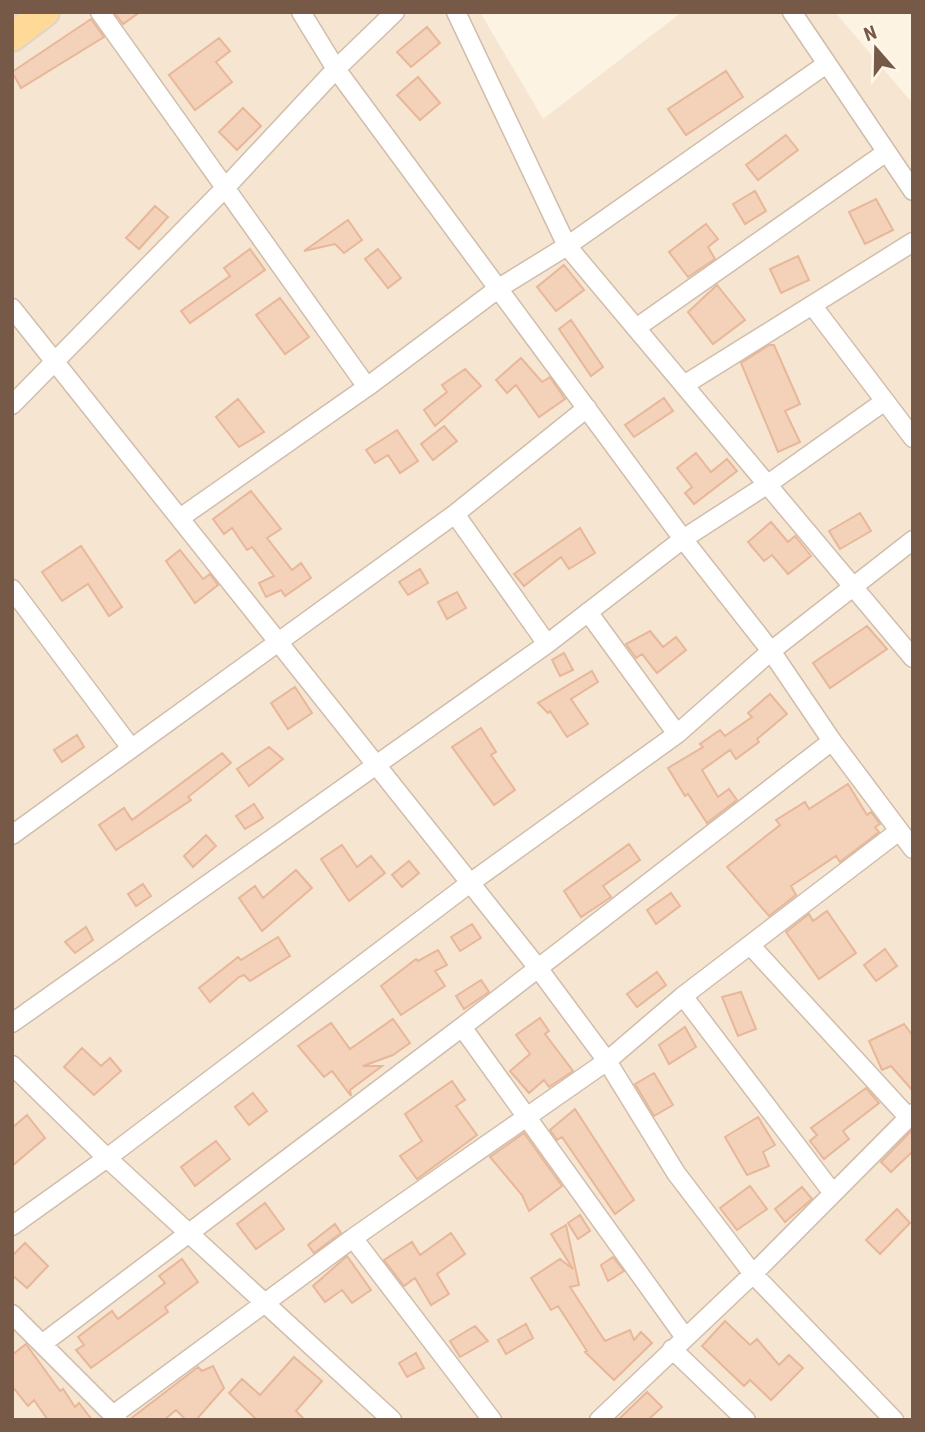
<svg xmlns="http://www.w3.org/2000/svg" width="925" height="1432" viewBox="0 0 925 1432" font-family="'Roboto Condensed',sans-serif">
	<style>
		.residential { fill: #f5e5d1 }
		.building { fill: #f4d1b9; stroke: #e8b799; stroke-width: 2 }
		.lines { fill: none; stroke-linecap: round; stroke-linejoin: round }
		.street-casing { stroke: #d1bdab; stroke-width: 21 }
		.primary-casing { stroke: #dcd4cf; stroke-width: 32 }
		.street { stroke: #fff; stroke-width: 18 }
		.primary { stroke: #ffd998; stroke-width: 28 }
	</style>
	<rect width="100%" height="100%" fill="#fdf3e3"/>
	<!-- residential -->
	<path class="residential" d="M12,12H480L543,119L682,12H835L913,104V1420H12Z"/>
	<!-- building -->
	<path class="building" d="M114,12H140L123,24Z
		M91,19L104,37L21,88L12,72Z
		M427,27L440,43L411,67L397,52Z
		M219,38L230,51L216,62L232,82L195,110L169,75Z
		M726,71L743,97L686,135L668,109Z
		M418,77L440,103L420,120L397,95Z
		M243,108L261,126L237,150L219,132Z
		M786,135L798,150L758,180L746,165Z
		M755,191L766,211L745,224L733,204Z
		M876,199L893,230L865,244L849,212Z
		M155,206L168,217L139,249L126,238Z
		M348,220L362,240L344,253L335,244L304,251Z
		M706,224L718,239L708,247L715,259L688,277L669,252Z
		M250,249L265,270L190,323L181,311L230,276L224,268Z
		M378,249L401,278L388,288L365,259Z
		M798,256L809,280L781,293L770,269Z
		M564,265L584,290L556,311L537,287Z
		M717,285L745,320L713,344L688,312Z
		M280,298L309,337L285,354L256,315Z
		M571,320L603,367L591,376L559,329Z
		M769,345H774L800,404L785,411L800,442L778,452L741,363Z
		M521,358L542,382L550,377L565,399L539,417L516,385L507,393L496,380Z
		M465,369L481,386L435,426L424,410L447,392L442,385Z
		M664,398L673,411L634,437L625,425Z
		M238,399L264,432L239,447L216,417Z
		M444,426L457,441L433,460L421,444Z
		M397,430L418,461L400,473L388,455L375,463L366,450Z
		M696,453L711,472L727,459L737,471L694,504L685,493L692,487L677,468Z
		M251,491L281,529L267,538L292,570L301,563L311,578L285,596L281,590L266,597L259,583L274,576L252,547L247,550L232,528L224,534L213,519Z
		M860,513L871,531L840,549L829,531Z
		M771,522L788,542L795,536L811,556L788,574L772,555L764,561L748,542Z
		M580,528L595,553L569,569L561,557L524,586L514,574Z
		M81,546L122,607L109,616L88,584L62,601L42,572Z
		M180,550L203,579L210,574L218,585L195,603L166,561Z
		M420,569L428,583L408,595L399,582Z
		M457,592L466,608L447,619L438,602Z
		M867,626L887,649L830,688L813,663Z
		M650,631L663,647L676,637L686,650L657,673L642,654L636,658L626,644Z
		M564,653L573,670L560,676L552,660Z
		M592,671L598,682L571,699L588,724L567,737L550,711L548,713L538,703Z
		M295,687L312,713L288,729L271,703Z
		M770,694L787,714L757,739L759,742L736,759L730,750L702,770L718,797L729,789L737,800L707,823L688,794L685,796L668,768L703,747L700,744L720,730L725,736L752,717L748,713Z
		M481,728L496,752L491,755L515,790L494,805L452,747Z
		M77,735L84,747L62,762L54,750Z
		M269,747L283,759L249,786L237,769Z
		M222,753L231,763L188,797L191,800L116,850L99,825L124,808L132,820Z
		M848,784L867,815L871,812L880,824L875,827L879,832L840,862L836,856L791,886L796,895L769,916L727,867L780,825L776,820L805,802L809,809Z
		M254,804L263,818L245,829L236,816Z
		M206,835L216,846L193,867L184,856Z
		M629,844L640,860L603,886L611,897L581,917L564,891Z
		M342,845L357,867L371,856L385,873L349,901L321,859Z
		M409,861L419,873L402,887L392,875Z
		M296,870L312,888L262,931L239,898L255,886L263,898Z
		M143,884L151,896L136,906L128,894Z
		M671,893L680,906L656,924L647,910Z
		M827,911L856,953L819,979L786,932L809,914L813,921Z
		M472,924L481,938L460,951L451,937Z
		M86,927L93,940L75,953L65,942Z
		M278,937L290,956L250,981L244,975L239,977L210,1002L199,988L238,957L241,960Z
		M885,949L897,966L876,981L864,965Z
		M438,950L447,965L435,971L445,986L401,1015L381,986L416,959L418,961Z
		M657,972L666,985L637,1007L627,994Z
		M481,980L489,992L464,1009L456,996Z
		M741,992L756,1029L738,1036L722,997Z
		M540,1018L549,1031L545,1034L573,1071L549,1087L544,1080L529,1093L510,1071L530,1054L516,1035Z
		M393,1019L410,1043L393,1055L363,1066H382L350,1090L351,1096L332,1071L324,1077L298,1046L331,1023L350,1049Z
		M904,1024L913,1036V1091L891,1066L882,1070L869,1041Z
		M685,1027L696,1047L669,1064L659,1045Z
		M82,1048L101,1066L110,1058L121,1071L94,1095L64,1067Z
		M654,1073L673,1105L654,1116L635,1084Z
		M452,1081L465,1100L456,1106L477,1135L417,1179L400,1156L422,1141L405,1114Z
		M866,1088L879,1103L843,1131L849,1139L824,1159L810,1141L817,1135L811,1128Z
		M253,1093L267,1111L249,1125L235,1107Z
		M575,1109L634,1200L615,1214L562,1137L557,1140L550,1130Z
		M27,1115L45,1138L12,1166V1128Z
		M758,1117L775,1145L763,1152L769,1166L747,1175L725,1137Z
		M913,1129V1151L891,1172L881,1162Z
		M524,1133L562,1186L529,1211L522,1195L490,1157Z
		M216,1141L230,1159L195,1186L181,1167Z
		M750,1186L767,1209L737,1230L720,1208Z
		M802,1187L812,1199L785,1222L775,1209Z
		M265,1203L284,1229L256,1249L237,1224Z
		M897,1209L910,1223L880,1254L866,1240Z
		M580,1215L590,1231L578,1239L568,1223Z
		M335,1224L341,1233L314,1253L308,1245Z
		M566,1225L579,1285L570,1287L605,1341L630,1330L634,1340L641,1332L652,1343L614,1380L585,1352L587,1351L558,1306L551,1310L531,1278L560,1259L573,1269L551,1234Z
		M451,1233L465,1254L437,1274L449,1294L431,1305L415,1278L404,1286L384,1260L412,1242L420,1255Z
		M25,1243L48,1266L27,1288L12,1275V1256Z
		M347,1256L371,1290L352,1303L342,1290L325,1302L313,1286Z
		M613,1257L624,1271L608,1281L601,1265Z
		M182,1259L198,1282L165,1307L168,1312L91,1368L76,1350L84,1345L78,1337L112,1311L118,1319L165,1283L159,1276Z
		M725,1321L750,1345L757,1339L779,1365L789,1355L803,1368L771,1400L750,1380L744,1386L702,1346Z
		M526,1324L533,1338L506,1354L498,1340Z
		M475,1326L488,1341L460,1357L450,1341Z
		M26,1344L60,1391L63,1389L75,1407L79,1403L92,1420H48L34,1400L28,1406L12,1386V1355Z
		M416,1353L424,1368L407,1377L399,1363Z
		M294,1357L322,1381L296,1411L305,1420H257L229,1393L242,1379L260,1395Z
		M213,1366L224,1388L196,1420H186L176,1410L164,1420H129L198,1367L202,1371Z
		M647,1392L662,1407L648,1420H618Z"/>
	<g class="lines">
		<defs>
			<path id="street" d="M100,12L367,387
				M301,12L336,69L683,539L771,651L832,741L913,849
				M456,12L567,246L913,658
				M792,12L913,191
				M812,305L913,438
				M12,308L538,968L607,1061L676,1173L753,1274L894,1420
				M636,328L885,153
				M684,385L913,242
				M12,405L225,188L336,69L395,12
				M455,514L547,644
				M180,518L367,387L499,288L567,246L825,65
				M12,589L131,748
				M588,612L677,734
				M12,835L455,514L587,408
				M751,946L908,1117
				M683,996L832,1192
				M12,1023L547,644L683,539L768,484L885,401
				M462,1027L684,1336
				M12,1065L107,1158L392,1420
				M12,1226L107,1158L470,883L677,734L771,651L913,540
				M353,1238L492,1420
				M12,1314L118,1420
				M42,1344L462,1027L832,741
				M672,1349L746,1420
				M113,1415L353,1238L607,1061L683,996L899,831
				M599,1420L753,1274L913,1113"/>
			<path id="primary" d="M12,37L45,12"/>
		</defs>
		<!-- street casing -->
		<use href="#street" class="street-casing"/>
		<!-- primary casing -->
		<use href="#primary" class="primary-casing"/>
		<!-- street -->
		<use href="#street" class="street"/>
		<!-- primary -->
		<use href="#primary" class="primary"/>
	</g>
	<!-- border -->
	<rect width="925" height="1432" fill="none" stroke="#775947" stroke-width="28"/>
	<!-- north arrow -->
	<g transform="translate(876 49) rotate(340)" stroke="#fff7ea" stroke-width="5" paint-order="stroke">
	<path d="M0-5L12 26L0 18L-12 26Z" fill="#775947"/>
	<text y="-10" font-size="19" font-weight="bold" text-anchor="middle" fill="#775947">N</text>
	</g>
</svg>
